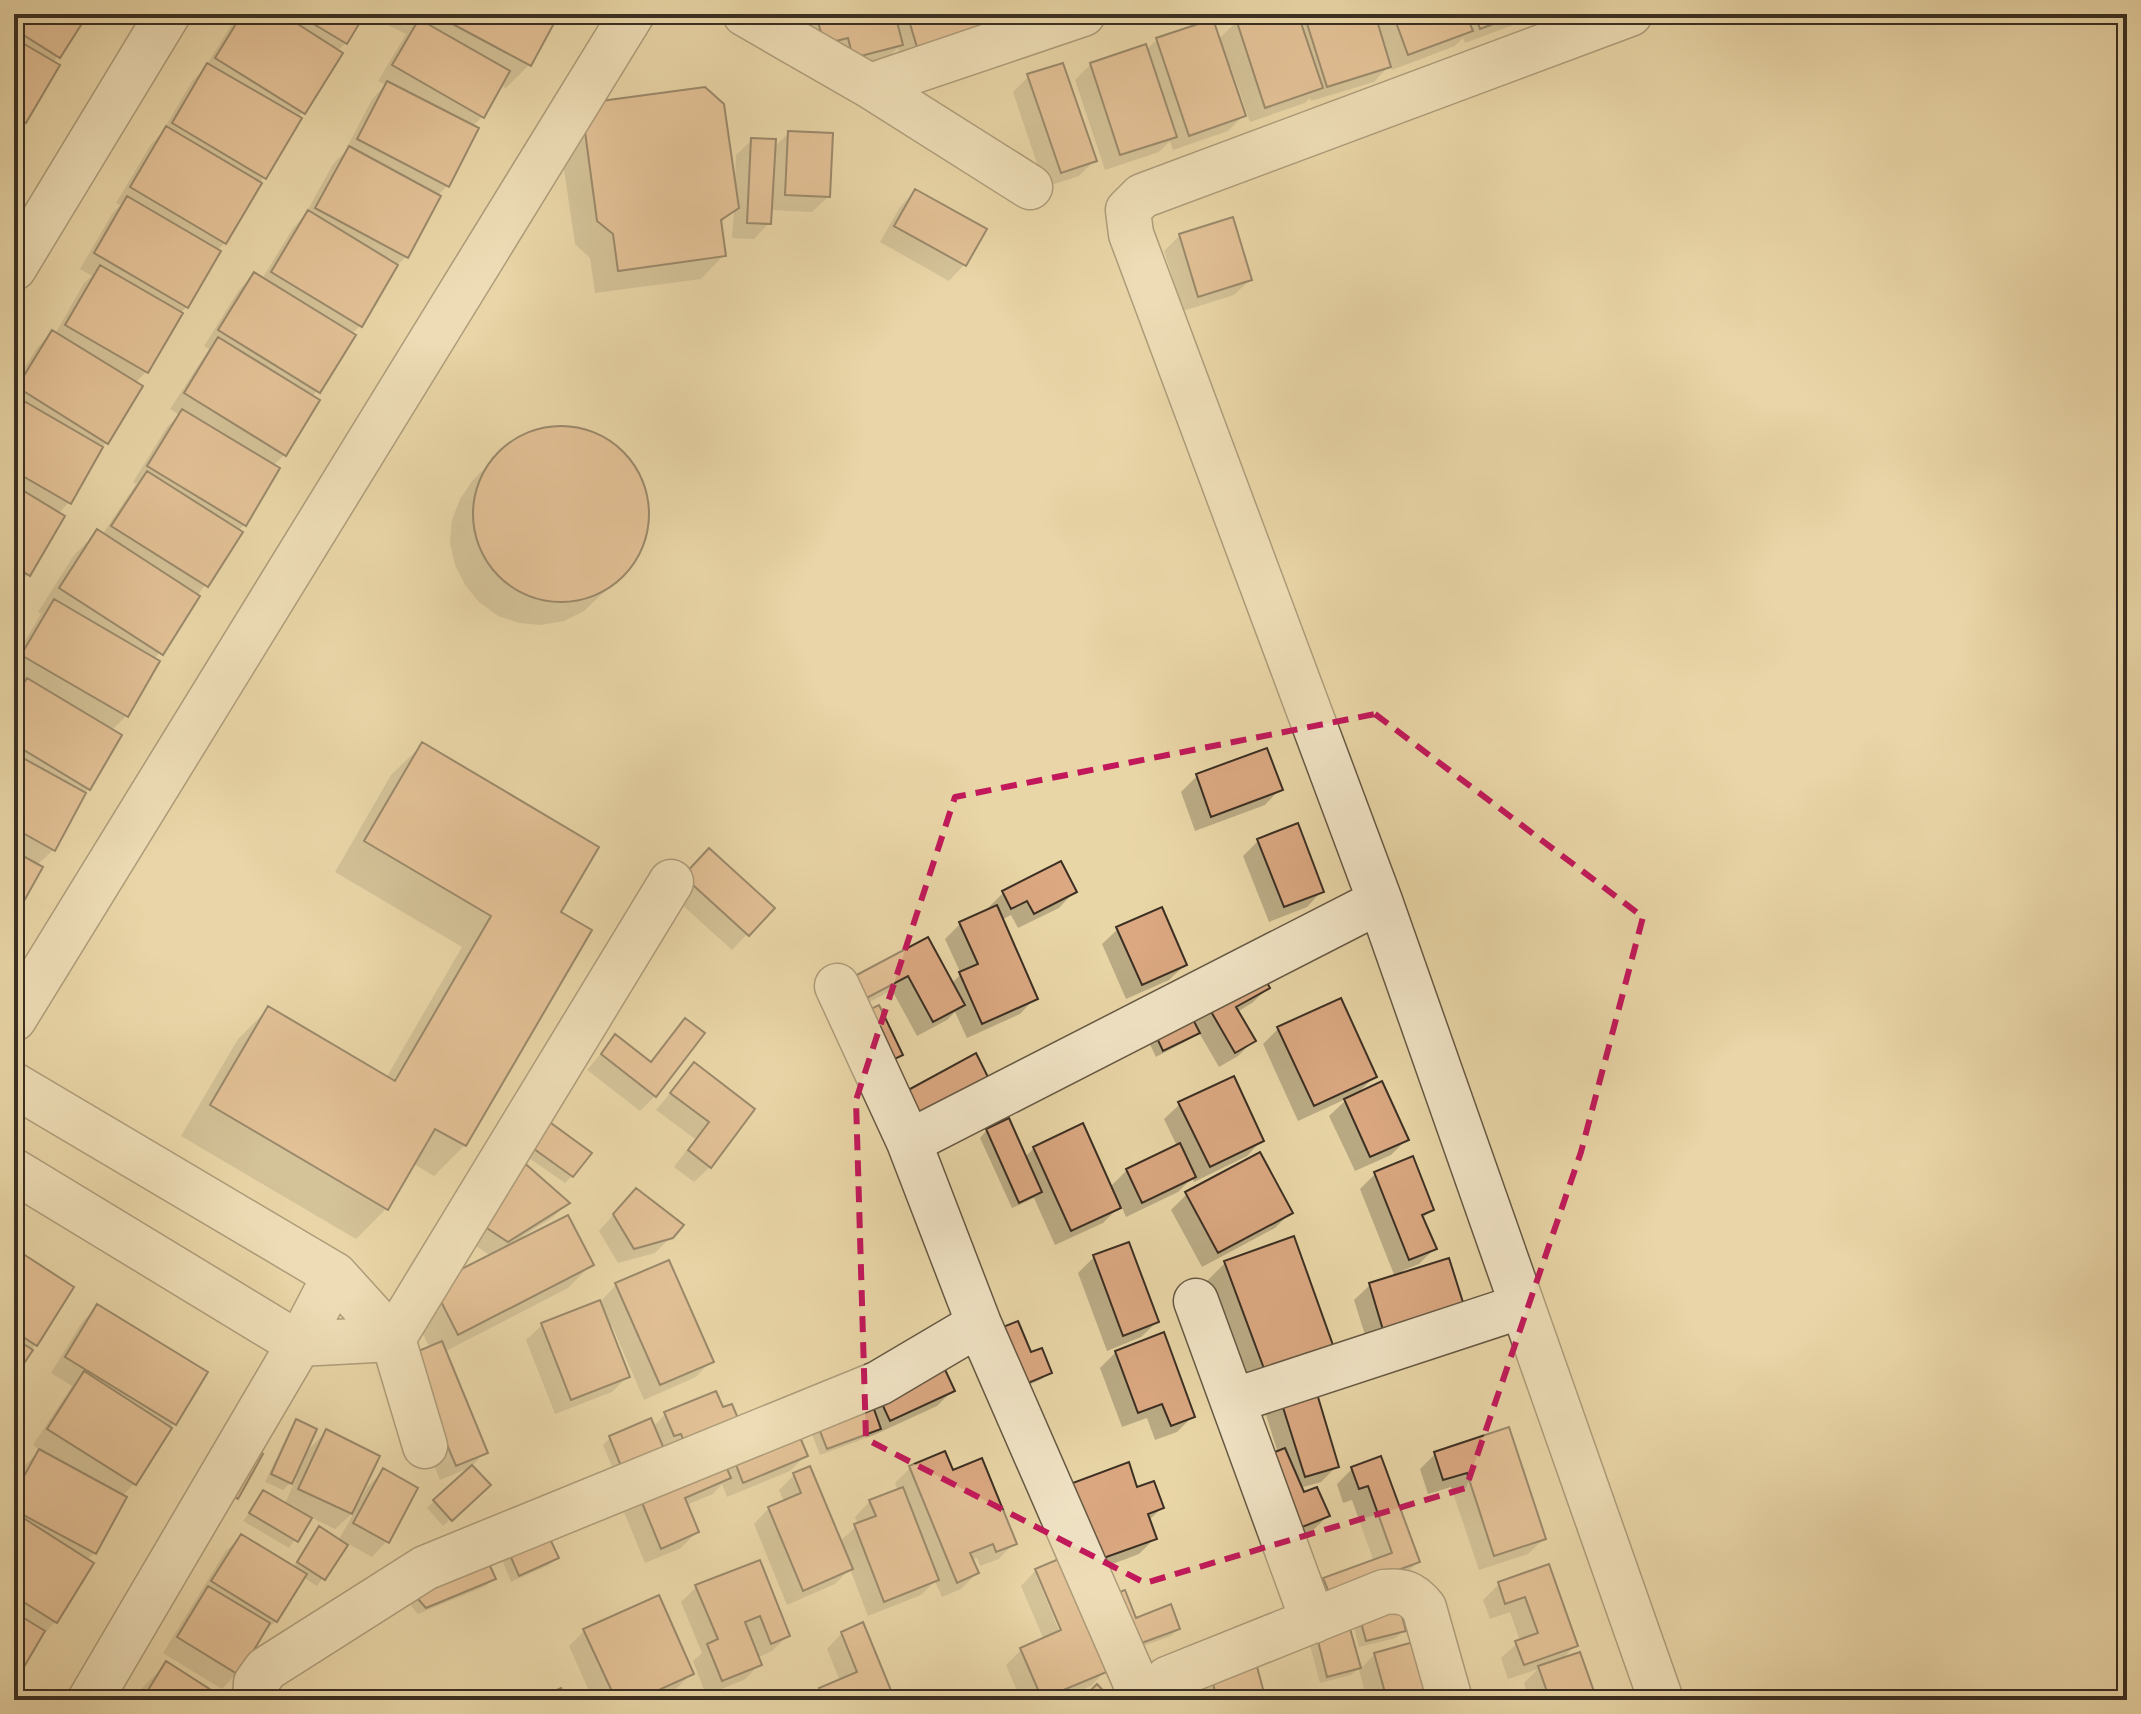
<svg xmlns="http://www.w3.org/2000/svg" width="2141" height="1714" viewBox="0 0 2141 1714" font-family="'Old Standard TT',serif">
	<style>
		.shadow { fill: #0003; fill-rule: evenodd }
		.building { fill: #dba881; stroke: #3b2f23; stroke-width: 2 }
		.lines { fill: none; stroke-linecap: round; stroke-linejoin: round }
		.minor-casing { stroke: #665944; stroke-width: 47 }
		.minor { stroke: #f1e4c6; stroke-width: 44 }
		.marked { fill: none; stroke: #c2185b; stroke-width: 6; stroke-dasharray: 16 10; stroke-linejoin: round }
	</style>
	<rect width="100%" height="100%" fill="#e9d6a7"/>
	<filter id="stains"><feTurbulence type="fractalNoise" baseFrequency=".0025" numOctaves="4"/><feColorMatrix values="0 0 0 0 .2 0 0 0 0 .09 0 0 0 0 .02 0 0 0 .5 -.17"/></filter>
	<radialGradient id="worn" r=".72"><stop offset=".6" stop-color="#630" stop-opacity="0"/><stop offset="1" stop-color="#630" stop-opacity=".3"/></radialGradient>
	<!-- shadow -->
	<path class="shadow" d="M14,14H86L53,63L25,121L14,132Z
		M238,14H363L346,43L337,51L340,53L298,118L225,243L216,251L187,307L180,313L146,372L135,383L107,442L99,450L69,502L58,514L28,574L14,588V385L37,348L52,332L55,334L84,283L92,276L80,269L112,214L120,205L116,203L151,144L161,134L192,81L204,69Z
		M394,14H556L529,65L506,88L500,85L482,117L472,127L448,185L437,196L406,257L393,269L360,326L351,335L312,398L317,401L284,455L273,466L244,525L238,531L240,533L154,660L126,716L111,731L88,789L53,850L36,866L14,915V693L26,682L14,675V659L41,614L38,612L74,555L97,532L102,535L136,484L133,482L167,427L179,415L170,409L209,349L204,346L239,290L254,274L262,279L293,228L305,215L333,164L344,153L372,99L385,85L378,81L406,34L388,25Z
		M796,14H1028L902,61L898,48L885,60L838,73L809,59Z
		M1258,14H1529L1521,22L1465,43L1463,38L1455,46L1392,70L1390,65L1374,82L1311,101L1310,98L1305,103L1250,122L1231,67L1228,68L1243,116L1228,131L1173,150L1170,141L1159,152L1105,170L1075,80L1091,64L1146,50L1157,40L1212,22L1218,40L1237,21Z
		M1029,76L1094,161L1079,176L1045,187L1013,92Z
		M578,127L733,181H735L736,155L752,140L773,148L789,133L828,197L812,212L770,210L769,223L754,239L732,238L734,210L720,224L724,255L701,279L595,293L590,258L575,244L561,149Z
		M915,191L984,230L964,265L949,281L880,242L900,207Z
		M1180,235L1250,280L1234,295L1183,311L1164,251Z
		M556,427L579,429L601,436L619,449L634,466L644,487L647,509L646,532L639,553L626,571L584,611L564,621L541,625L519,623L498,616L479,602L465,585L455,565L450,543L452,520L460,499L473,480L497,456L514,441L534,431Z
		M422,745L559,913L465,1145L434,1176L412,1163L386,1209L356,1239L181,1136L238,1039L268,1009L386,1078L462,947L335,872L391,775Z
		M1197,776L1280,789L1265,805L1195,831L1181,792Z
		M1258,841L1322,891L1307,907L1269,922L1243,856Z
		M693,866L772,908L732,950L669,893Z
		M1074,892L1059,908L1018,928L1011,915L1001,920L1035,998L1020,1014L967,1038L955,1012L947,1020L917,1036L892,990L847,1014L927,939L951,984L961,974L945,939L961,923L989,911L988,908L1003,893Z
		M1118,929L1185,965L1169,980L1126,999L1102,944Z
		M1268,988L1252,1003L1237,1012L1253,1041L1238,1056L1219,1067L1198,1031L1190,1039L1156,1057L1144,1032Z
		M685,1021L655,1096L640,1111L587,1070L615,1037L649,1063Z
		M1278,1029L1375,1076L1356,1095L1407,1139L1391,1155L1355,1171L1329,1116L1348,1098L1298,1121L1263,1044Z
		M694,1065L752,1109L710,1167L694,1182L674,1167L695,1139L656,1110Z
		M1180,1104L1262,1140L1247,1156L1194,1182L1192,1178L1178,1192L1126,1217L1121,1205L1103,1223L1055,1245L1034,1198L1012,1208L980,1138L987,1130L1024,1158L1034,1148L1110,1187L1127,1170L1177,1146L1164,1119Z
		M533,1125L572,1176L565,1183L526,1156L520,1162L567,1203L552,1218L523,1236L591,1265L568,1288L444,1352L485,1452L471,1467L440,1480L395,1372L430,1348L410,1309L491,1256L456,1233Z
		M1375,1174L1432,1209L1422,1219L1434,1249L1419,1264L1402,1271L1403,1274L1448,1260L1371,1354L1354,1300L1370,1285L1395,1277L1360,1189Z
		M1187,1194L1290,1213L1275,1228L1202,1267L1171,1210Z
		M621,1206L671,1237L655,1253L618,1263L599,1231Z
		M1128,1245L1157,1322L1141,1337L1107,1351L1078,1273L1094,1257Z
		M14,1251L35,1345L14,1374Z
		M1226,1262L1332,1348L1242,1396L1202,1286Z
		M616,1285L711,1361L696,1377L644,1400L612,1326L608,1327L627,1377L612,1392L555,1414L526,1340L542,1325L601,1301Z
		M98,1306L206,1373L134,1484L122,1496L94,1553L86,1561L56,1621L40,1638L14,1680V1484L23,1467L40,1450L33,1445L72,1386L51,1373L82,1322Z
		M1116,1352L1193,1416L1177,1432L1155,1440L1147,1418L1122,1427L1100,1368Z
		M1030,1355L1049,1372L1042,1379L1009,1394Z
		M952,1391L937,1406L874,1435L820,1455L809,1427L870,1400Z
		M1281,1399L1337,1466L1321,1482L1300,1488L1328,1516L1312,1531L1282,1544L1278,1453L1266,1415Z
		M665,1414L740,1428L614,1472L603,1445L610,1438L653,1427Z
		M297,1422L304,1454L326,1432L358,1498L361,1499L368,1486L384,1471L387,1541L372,1557L347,1543L317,1586L303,1577L276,1621L260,1636L237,1673L222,1689L163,1653L225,1552L241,1536L292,1568L320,1529L338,1541L355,1511L335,1529L310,1517L289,1548L243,1521L264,1492L284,1505L297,1477L283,1490L265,1482L290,1429Z
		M1508,1429L1544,1539L1528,1554L1479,1570L1451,1487L1428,1494L1420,1469L1435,1454Z
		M731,1451L805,1456L790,1471L727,1497L722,1484L713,1494L686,1505L697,1532L681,1548L645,1563L621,1505Z
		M1380,1459L1418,1562L1402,1577L1309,1595L1324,1580L1374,1562L1352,1500L1343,1503L1337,1484L1352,1469Z
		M910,1468L952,1473L1014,1543L999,1559L980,1566L977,1558L971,1560L977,1573L961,1589L942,1597L935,1581L921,1595L868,1616L850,1569L835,1584L787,1605L754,1524L769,1508L784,1502L779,1490L795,1474L839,1542L858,1525L855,1517L870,1501L898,1491L895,1483Z
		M1136,1489L1162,1508L1148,1521L1155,1538L1139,1554L1083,1575Z
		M481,1492L443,1526L427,1508L434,1501Z
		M498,1550L556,1558L549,1565L511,1582Z
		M1060,1560L1106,1670L1091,1686L1058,1700H1021L1006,1665L1022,1649L1044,1640L1021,1586L1036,1570ZM1036,1575H1040L1067,1638L1063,1640Z
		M758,1562L788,1636L772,1651L757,1658L760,1664L744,1680L706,1695L693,1661L702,1653L681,1602L697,1586Z
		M1548,1566L1576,1645L1561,1660L1595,1700H1530L1524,1683L1538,1669L1508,1679L1501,1658L1520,1641L1510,1612L1490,1619L1483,1600L1499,1584Z
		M494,1578L486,1586L418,1614L406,1600Z
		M1360,1617L1404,1630L1396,1638L1359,1647L1353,1624Z
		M1134,1620L1178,1629L1171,1636L1121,1654Z
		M584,1631L692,1673L676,1689L652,1700H593L569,1646Z
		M842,1633L893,1700H809L820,1689L840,1681L827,1649Z
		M1317,1635L1359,1668L1351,1675L1320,1683L1309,1642Z
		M1375,1654L1430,1700H1367L1359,1670Z
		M166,1664L212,1700H134L143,1687Z
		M1212,1677L1264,1700H1199L1197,1692Z"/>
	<!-- building -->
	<path class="building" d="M14,14H88L60,58L14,29Z
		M242,14H282L343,53L305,114L215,58Z
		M297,14H365L347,44Z
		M434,14H559L531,66Z
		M816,14H895L903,45L853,58L848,38L824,44Z
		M907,14H977L981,27L917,47Z
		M1252,14H1298L1323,88L1265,108L1236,19Z
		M1304,14H1375L1391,67L1327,87Z
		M1393,14H1466L1473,31L1408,55Z
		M1475,14H1520L1480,29Z
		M419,19L510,71L484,118L392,65Z
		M1213,19L1246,116L1189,136L1156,38Z
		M14,38L60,65L26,123L14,115Z
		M1146,44L1177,137L1120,155L1090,63Z
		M207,63L302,118L266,179L172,123Z
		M1063,63L1097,161L1061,173L1027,74Z
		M387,81L479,128L449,187L357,139Z
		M705,87L724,104L739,208L721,220L726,256L618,271L613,234L597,221L584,124L601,101Z
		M166,126L262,183L226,244L130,187Z
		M788,131L833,133L830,197L785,195Z
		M751,138L776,139L771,224L747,223Z
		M349,146L441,196L408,258L315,208Z
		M915,189L987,229L966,266L894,226Z
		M127,196L221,251L188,308L94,253Z
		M308,210L398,265L362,327L271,272Z
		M1233,217L1252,280L1198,297L1179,234Z
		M100,265L183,313L148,373L65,325Z
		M254,272L356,335L320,393L218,330Z
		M52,330L143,386L108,444L17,387Z
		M218,337L320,400L286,456L184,393Z
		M17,397L103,447L71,504L14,471V402Z
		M182,409L280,468L246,526L147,466Z
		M473 514a88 88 0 1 1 176 0a88 88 0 1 1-176 0Z
		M147,471L243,532L208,587L111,526Z
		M14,485L65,516L30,576L14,566Z
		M97,529L200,596L163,655L59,588Z
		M54,599L160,661L128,717L21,655Z
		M27,678L122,735L90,790L14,744V699Z
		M422,742L599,847L561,912L592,930L466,1146L435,1129L388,1210L210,1105L268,1006L395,1081L491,916L364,841Z
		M1267,748L1283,790L1211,817L1196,774Z
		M14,753L86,793L55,851L14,828Z
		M1298,823L1324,892L1284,907L1257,839Z
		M709,848L775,908L749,936L683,876Z
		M14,851L43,867L14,919Z
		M1061,861L1077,892L1034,914L1027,901L1011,909L1002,891Z
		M997,905L1038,999L982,1024L959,972L978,964L959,922Z
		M1162,907L1187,965L1142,985L1116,927Z
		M928,937L965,1005L933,1022L908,976L863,1000L851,978Z
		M1258,965L1270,988L1236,1007L1256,1041L1235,1053L1202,996Z
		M1341,998L1377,1077L1314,1106L1277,1027Z
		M879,1005L903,1055L884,1064L860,1014Z
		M1186,1006L1200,1033L1163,1051L1150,1023Z
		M685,1018L705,1033L656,1097L601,1054L615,1034L651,1062Z
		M976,1053L990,1081L914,1123L899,1095Z
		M694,1062L755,1109L711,1168L688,1150L709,1122L670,1093Z
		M1234,1076L1264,1141L1210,1167L1178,1102Z
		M1382,1081L1409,1140L1370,1157L1344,1099Z
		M540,1115L592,1153L573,1177L534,1149L531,1154Z
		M1009,1118L1042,1192L1019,1203L986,1129Z
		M1083,1123L1121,1208L1071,1231L1033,1147Z
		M1180,1143L1196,1177L1142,1203L1126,1169Z
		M512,1152L570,1203L508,1242L470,1217Z
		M1260,1152L1293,1213L1218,1253L1185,1192Z
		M1413,1156L1434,1210L1422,1215L1437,1249L1409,1260L1374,1172Z
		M636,1188L684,1225L673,1238L634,1249L613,1214Z
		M568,1215L594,1265L458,1335L432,1284Z
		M1294,1236L1334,1348L1266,1374L1224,1261Z
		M1129,1242L1159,1322L1123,1336L1093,1255Z
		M14,1248L74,1287L37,1346L14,1331Z
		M1449,1258L1467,1315L1386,1340L1369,1283Z
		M669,1260L714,1362L660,1385L615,1283Z
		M600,1300L630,1377L571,1400L541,1323Z
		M97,1304L208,1372L176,1425L65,1357Z
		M1018,1321L1031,1352L1042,1348L1052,1373L1016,1388L993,1331Z
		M1164,1332L1195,1417L1171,1426L1162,1404L1138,1413L1115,1351Z
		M14,1338L33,1350L14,1378Z
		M442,1341L488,1453L456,1466L409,1355Z
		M941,1361L955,1391L890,1421L876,1391Z
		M84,1371L172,1428L136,1485L47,1429Z
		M1315,1387L1339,1467L1305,1477L1280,1398Z
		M716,1391L723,1407L732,1404L742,1428L687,1450L681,1434L674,1436L664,1412Z
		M870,1398L881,1429L827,1449L815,1418Z
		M651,1418L664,1449L621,1466L609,1436Z
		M296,1419L317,1429L292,1484L271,1474Z
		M794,1423L808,1456L743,1483L730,1449Z
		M1509,1427L1546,1539L1494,1556L1467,1473L1443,1480L1434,1452Z
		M326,1429L380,1456L352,1514L298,1489Z
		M252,1448L263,1454L238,1499L227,1493Z
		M1285,1448L1304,1492L1317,1487L1330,1516L1297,1529L1267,1455Z
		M39,1449L127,1497L96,1554L14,1510V1494Z
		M945,1451L953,1470L982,1458L1017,1544L996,1552L993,1544L970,1553L979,1573L957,1583L909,1466Z
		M720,1452L731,1478L685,1498L699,1532L661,1549L636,1488Z
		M1381,1456L1420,1562L1330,1595L1323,1578L1392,1553L1368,1486L1359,1489L1351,1467Z
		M1129,1462L1137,1487L1154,1481L1164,1508L1148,1514L1157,1539L1098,1560L1070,1484Z
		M472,1465L491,1485L452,1521L433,1500Z
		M810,1466L853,1569L803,1591L768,1507L801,1493L793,1473Z
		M383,1468L418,1488L389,1543L353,1523Z
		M903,1487L939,1580L884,1602L854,1524L876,1516L869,1500Z
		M263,1490L312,1518L298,1542L249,1513Z
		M14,1512L94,1563L57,1623L14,1596Z
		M543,1524L559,1558L519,1576L504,1541Z
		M319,1526L348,1545L325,1580L297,1562Z
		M241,1534L307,1574L277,1622L211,1581Z
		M485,1555L496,1579L426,1608L411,1591Z
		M1061,1558L1109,1671L1042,1699L1020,1648L1061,1630L1035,1569Z
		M760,1560L790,1636L771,1644L760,1616L745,1622L762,1665L722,1681L707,1644L718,1639L695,1585Z
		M1549,1564L1578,1646L1524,1665L1515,1641L1538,1633L1525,1597L1505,1604L1498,1582Z
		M208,1586L270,1623L239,1675L177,1637Z
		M1125,1590L1136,1618L1171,1604L1180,1629L1128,1648L1109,1596Z
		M659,1595L694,1674L637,1700H616L583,1629Z
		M1399,1605L1406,1631L1366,1641L1359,1615Z
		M14,1612L45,1631L14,1684Z
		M863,1622L895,1700H824L819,1688L857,1672L841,1632Z
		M1349,1625L1361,1668L1327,1677L1316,1633Z
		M1417,1641L1432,1700H1387L1374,1653Z
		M1580,1652L1597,1700H1550L1538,1666Z
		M166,1661L211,1690L214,1700H142Z
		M1256,1663L1266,1700H1236L1234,1691L1216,1696L1211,1675Z
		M1097,1684L1112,1700H1081Z
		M561,1688L566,1700H534Z"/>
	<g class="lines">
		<defs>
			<path id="minor" d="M745,14L870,86L1030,187
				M1630,14L1142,196L1128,210L1131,234L1380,901L1661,1700
				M870,86L1083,14
				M14,268L168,14
				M837,986L909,1142L979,1324L1143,1700
				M14,1019L632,14
				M14,1085L335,1275L393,1339L425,1446
				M909,1142L1380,901
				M14,1171L299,1344L393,1339
				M1196,1301L1313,1621
				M393,1339L671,882
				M1233,1401L1522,1306
				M90,1700L299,1344L335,1275
				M255,1700L256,1683L266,1669L425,1568L879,1383L979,1324
				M1150,1700L1167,1679L1384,1592C1403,1590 1412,1593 1424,1608L1450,1700"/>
		</defs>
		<!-- minor casing -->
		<use href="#minor" class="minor-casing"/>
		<!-- minor -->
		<use href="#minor" class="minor"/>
	</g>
	<!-- marked area -->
	<path d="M0 0H2141V1714H0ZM1375,714L1643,917L1581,1152L1466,1488L1145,1583L866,1439L856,1100L955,797Z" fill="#e9d6a7" fill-opacity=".55" fill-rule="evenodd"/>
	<path class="marked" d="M1375,714L1643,917L1581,1152L1466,1488L1145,1583L866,1439L856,1100L955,797Z"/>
	<!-- margin -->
	<rect width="2141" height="1714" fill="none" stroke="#e9d6a7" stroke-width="48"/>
	<rect x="16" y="16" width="2109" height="1682" fill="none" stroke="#3b2f23" stroke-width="4"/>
	<rect x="24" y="24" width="2093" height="1666" fill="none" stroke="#3b2f23" stroke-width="2"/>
	<rect width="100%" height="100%" filter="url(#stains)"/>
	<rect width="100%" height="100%" fill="url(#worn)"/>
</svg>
